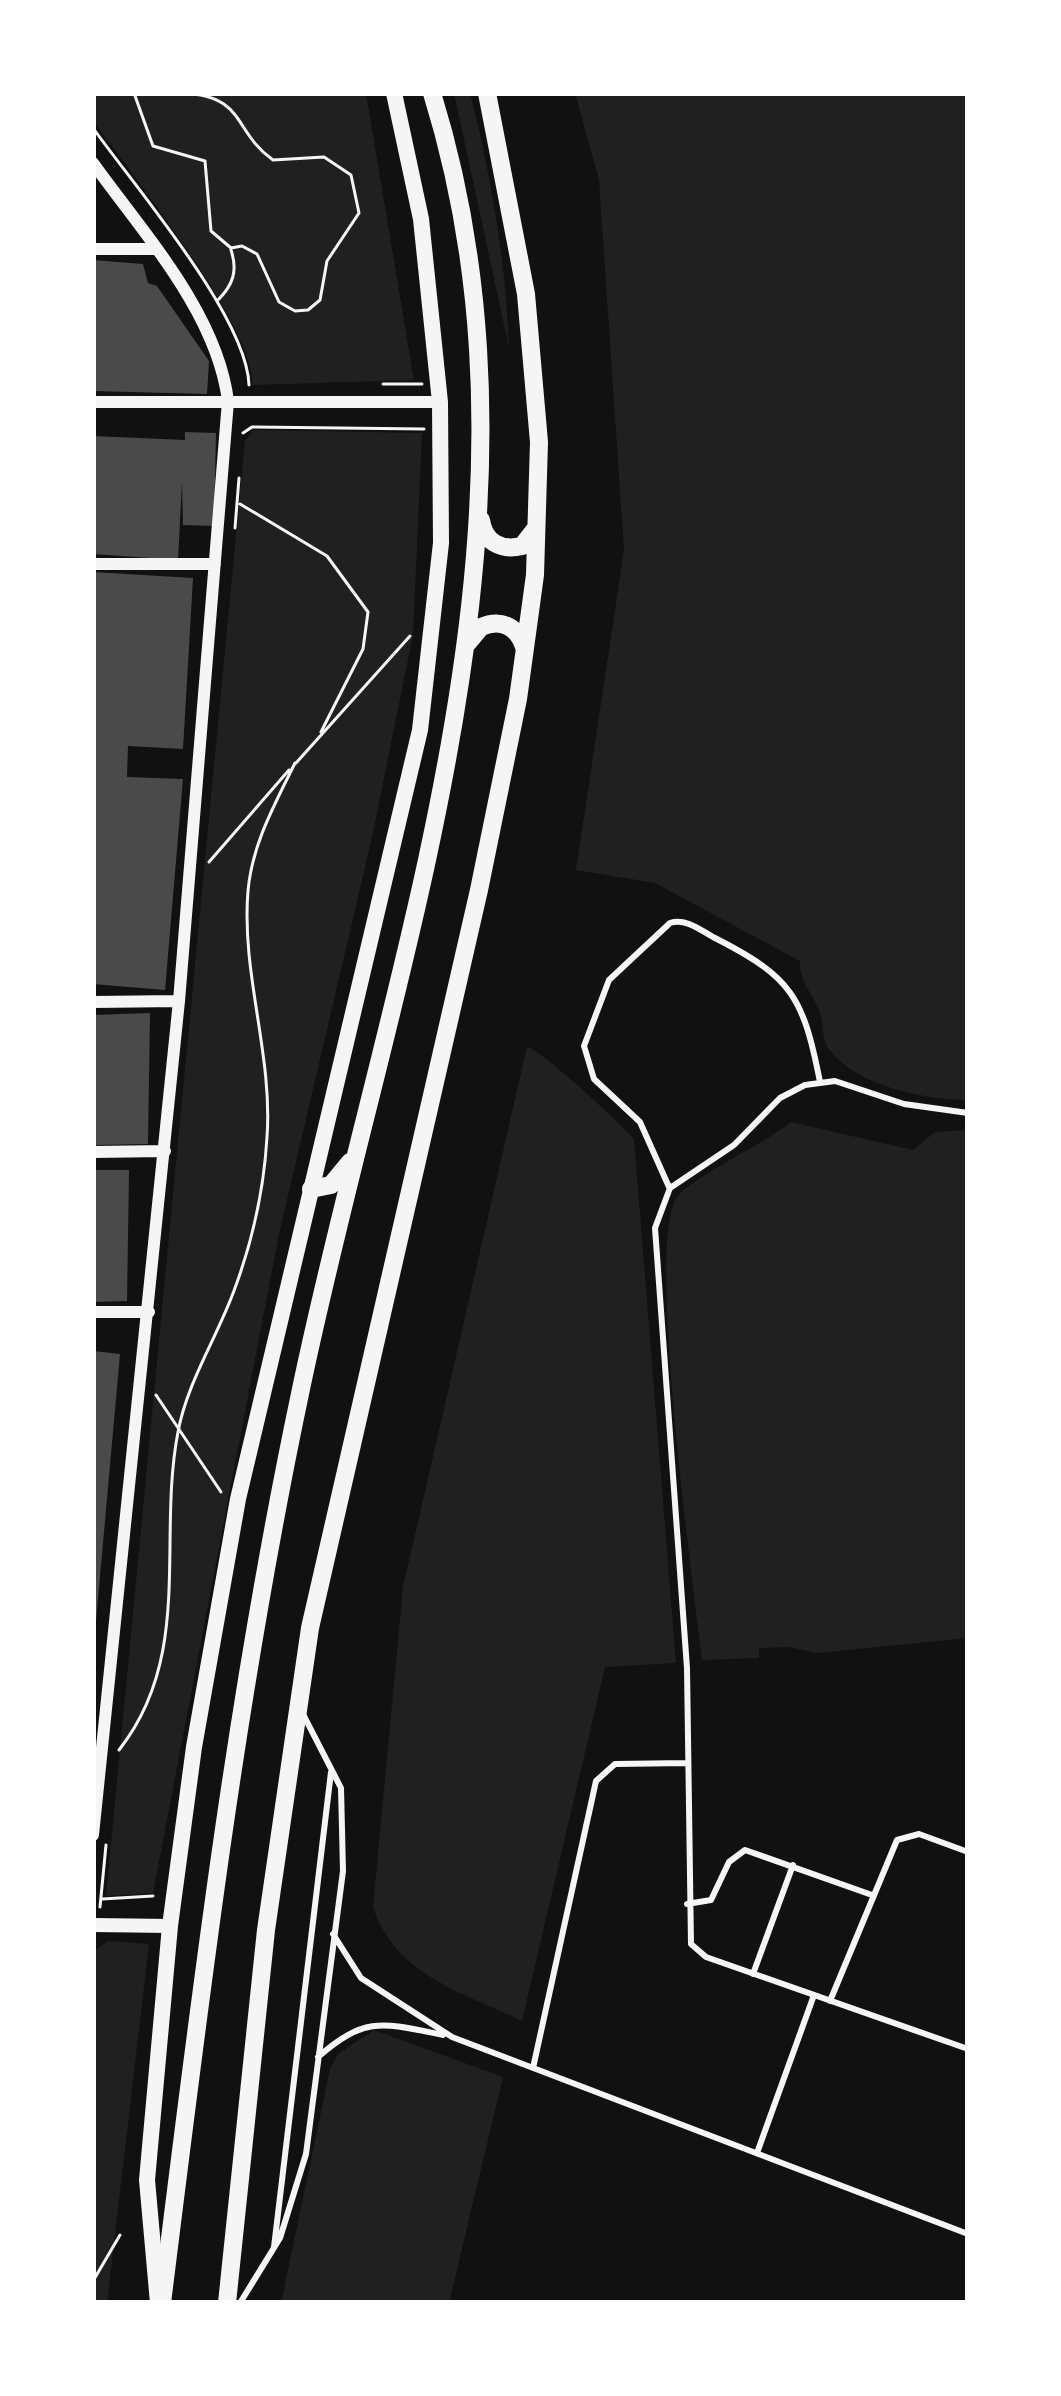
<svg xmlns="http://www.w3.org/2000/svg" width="1061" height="2396" viewBox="0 0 1061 2396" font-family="'Noto Sans',sans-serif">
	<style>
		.green { fill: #202020 }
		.building { fill: #4a4a4a }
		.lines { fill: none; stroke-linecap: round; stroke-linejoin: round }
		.path { stroke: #f5f5f5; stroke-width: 3 }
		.service { stroke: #f5f5f5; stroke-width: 6 }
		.minor { stroke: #f5f5f5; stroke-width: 12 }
		.tertiary { stroke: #f5f5f5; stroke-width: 14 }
		.secondary { stroke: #f5f5f5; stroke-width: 16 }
		.trunk { stroke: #f5f5f5; stroke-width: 18 }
	</style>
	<rect width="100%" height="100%" fill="#111"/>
	<!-- green -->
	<path class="green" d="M93,93H366L414,380L252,385C258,332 128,170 93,120Z
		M454,93H470C491,175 506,263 509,348Z
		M575,93H968V1100C925,1100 856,1086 829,1049C821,1038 824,1025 820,1013C814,994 798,981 800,961L655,883L576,870L624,550L599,180Z
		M254,430L422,433L413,635L371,842L279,1234L153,1893L106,1896L245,441Z
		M527,1047C543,1051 620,1123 634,1139L676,1663L605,1667L522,2021C461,1991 396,1976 373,1907L403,1587Z
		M791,1122L913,1150L935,1132L968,1130V1638L817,1653L788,1647L759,1648V1658L702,1660C694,1589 645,1240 677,1197C694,1176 763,1145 791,1122Z
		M108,1941L149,1944L107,2303H93V1952Z
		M374,2030L503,2077L449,2303H281L330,2069L338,2054Z"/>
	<!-- building -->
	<path class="building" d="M93,260L143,264L148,283L157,286L209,361L207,394L93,391Z
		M185,432L216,433L214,526L183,525L182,482L178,560L93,554V436L185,440Z
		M93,572L193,578L183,749L128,746L127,777L183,779L165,990L93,984Z
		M150,1013L148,1144L93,1145V1015Z
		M93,1170H129L127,1301L93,1302Z
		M93,1351L120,1354L96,1621L93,1620Z"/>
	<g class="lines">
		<!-- path -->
		<path class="path" d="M134,93L153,146L205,161L211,231L231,248L242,246L257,254L279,302L295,311L308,310L320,300L327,261L359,213L351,175L324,157L273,160C232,131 247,96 182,93
			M93,128C135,187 247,317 249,385
			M218,300C233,285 238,271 231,250
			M383,384H422
			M243,433L252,427L424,429
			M240,504L327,556L368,612L363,649L321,732
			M235,528L239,478
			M296,763L410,636
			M209,862L289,770
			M156,1395L221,1492
			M119,1750C194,1655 157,1540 178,1432C187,1382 218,1336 235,1288C253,1239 264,1189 267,1137C273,1055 241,973 248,891C252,844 275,804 295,763
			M102,1899L153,1896
			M100,1907L106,1845
			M93,2281L120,2235"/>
		<!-- service -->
		<path class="service" d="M968,1113L904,1104L835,1081L805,1085L780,1098L734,1145L670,1188L655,1228L687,1668L691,1944L706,1957L968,2049
			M669,1187L640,1122L594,1079L584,1046L609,980L670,923C685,918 699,929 713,937C792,977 803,996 820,1082
			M687,1904L711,1900L729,1862L745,1850L872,1895
			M333,1934L361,1978L452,2037L968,2234
			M753,1974L793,1865
			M830,2001L897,1840L919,1834L968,1852
			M318,2057C366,2015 384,2023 443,2035
			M533,2068L596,1781L615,1764L687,1763
			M757,2153L814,1995
			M274,2247L331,1772
			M240,2303L280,2238L306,2154L343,1871L341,1788L304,1716"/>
		<!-- minor -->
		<path class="minor" d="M93,163C144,234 217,313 228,401L179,1001L93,1835
			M93,249H155
			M93,402H440
			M93,564H215
			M93,1002L179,1001
			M93,1152L165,1151
			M93,1312H149"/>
		<!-- tertiary -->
		<path class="tertiary" d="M93,1925L170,1926"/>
		<!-- secondary -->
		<path class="secondary" d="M158,2303L147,2180L170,1926L194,1747L238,1499L420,730L441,543L440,402L421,219L394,93"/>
		<!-- trunk -->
		<path class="trunk" d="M481,520C484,542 501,551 522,546L536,528
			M466,645L481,627C501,618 518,627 524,647
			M311,1189L331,1185L350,1162
			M162,2303C200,1997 237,1691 301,1389C389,967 566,525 432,93
			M227,2303L266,1930L310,1628L479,890L518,699L535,575L539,442L526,294L487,93"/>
	</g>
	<!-- border -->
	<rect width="1061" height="2396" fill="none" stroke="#ffffff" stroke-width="192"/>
</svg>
